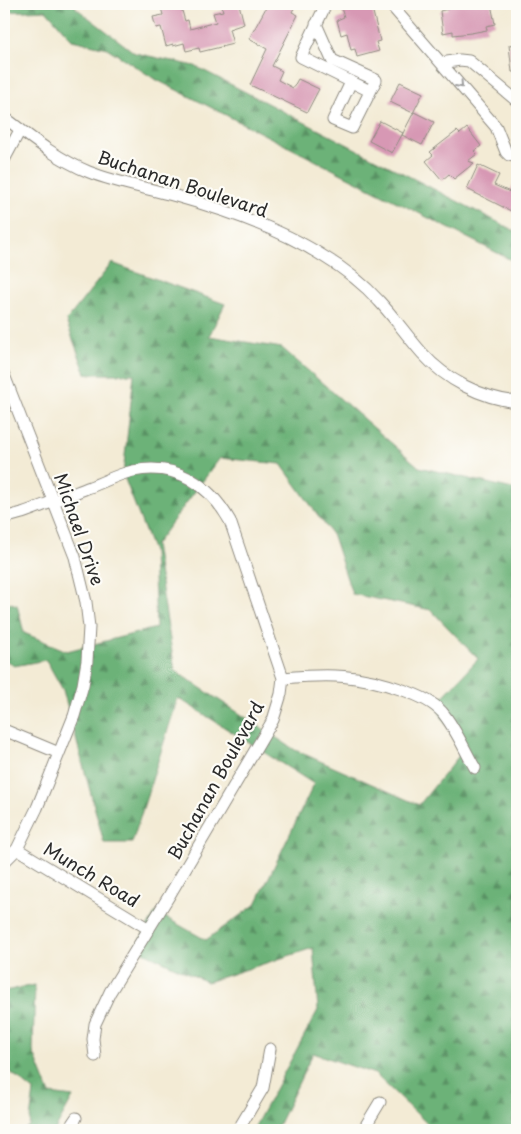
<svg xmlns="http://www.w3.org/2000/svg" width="521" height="1134" viewBox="0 0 521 1134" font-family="'Playpen Sans',sans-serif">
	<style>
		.forest { fill: url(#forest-firs); stroke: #4c6e52; fill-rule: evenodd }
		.building { fill: #d798b4 }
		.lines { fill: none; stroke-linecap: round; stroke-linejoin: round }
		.minor-casing { stroke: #8f8b80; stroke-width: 13 }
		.minor { stroke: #fff; stroke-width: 11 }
		.oneway { stroke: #a0a0a0 }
		.labels { text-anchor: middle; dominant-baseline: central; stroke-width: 4.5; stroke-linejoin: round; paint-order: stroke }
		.street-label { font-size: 18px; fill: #2b2b2b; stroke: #fdfcf7 }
	</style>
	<defs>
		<pattern id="forest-firs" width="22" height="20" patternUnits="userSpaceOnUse" patternTransform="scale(1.25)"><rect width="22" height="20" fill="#6cb278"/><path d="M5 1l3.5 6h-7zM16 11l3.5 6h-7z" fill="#599163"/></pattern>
	</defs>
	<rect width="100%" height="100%" fill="#fdfcf7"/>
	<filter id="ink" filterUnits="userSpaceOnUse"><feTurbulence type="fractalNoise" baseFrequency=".02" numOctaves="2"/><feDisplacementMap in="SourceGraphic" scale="10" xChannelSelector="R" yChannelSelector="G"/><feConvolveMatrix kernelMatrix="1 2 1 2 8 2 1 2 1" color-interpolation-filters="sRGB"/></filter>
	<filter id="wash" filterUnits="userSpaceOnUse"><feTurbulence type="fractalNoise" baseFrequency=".0096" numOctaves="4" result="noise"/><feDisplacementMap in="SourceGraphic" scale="20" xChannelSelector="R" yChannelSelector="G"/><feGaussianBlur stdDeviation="1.12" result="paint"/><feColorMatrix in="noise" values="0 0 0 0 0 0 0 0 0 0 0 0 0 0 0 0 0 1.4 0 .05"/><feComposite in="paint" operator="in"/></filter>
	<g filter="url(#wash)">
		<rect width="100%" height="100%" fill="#f3ebd5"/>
		<!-- forest -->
		<path class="forest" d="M4,4H75L76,8L135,53L195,66L517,232V263L153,78L107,48L72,40L46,10L4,12Z
			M112,263L225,304L209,336L282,348L419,467L517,490V1130H434L375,1074L313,1053L276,1130H253L318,1010L313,948L207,982L135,948L156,912L206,940L256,904L314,784L178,698L132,843H104L63,690L46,660L14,666L4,659V601L17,605L24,633L67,651L156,628L153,552L123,474L134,374H86L66,321ZM220,458L281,464L333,536L352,594L431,610L478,659L435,705L462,752L419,805L295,750L175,671L155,545Z
			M35,985L33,1051L50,1094L73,1097L55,1130H23L29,1126L34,1091L4,1067V991Z"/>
		<g id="blocks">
			<!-- building -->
			<path class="building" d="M160,4H180L185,21L188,20L190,29L216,22L213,13L223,11L221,4H239L244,24L229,29L233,44L200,52L199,48L186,51L184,43L173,46V44L166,46L161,27L156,28L153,17L163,15Z
				M268,4H296L292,12L298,15L272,66L282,71L278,80L293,88L298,79L319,89L307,112L250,85L267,49L249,39Z
				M355,4H366L368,9L372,8L380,41L376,42L379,51L357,57L355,49L351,50L347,33L341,35L337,20L344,17L341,8Z
				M459,4H491L495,24L486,26L487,30L471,33L453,35V31L443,33L440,11L448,9V5Z
				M517,44V72H512L509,45Z
				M400,82L423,93L413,113L390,102Z
				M414,112L434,122L422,145L402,135Z
				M380,121L403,133L392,153L369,141Z
				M467,128L481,146L474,151L477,154L468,161L474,163L454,179L449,174L442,180L426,161L433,155L430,152L457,131L460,134Z
				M478,165L499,175L494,185L510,192L517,177V214L467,189Z"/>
		</g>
	</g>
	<g filter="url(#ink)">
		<use href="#blocks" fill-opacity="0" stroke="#8f8b80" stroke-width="1"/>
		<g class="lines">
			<defs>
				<path id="minor" d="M326,4L301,57L370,91
					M390,4L441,63
					M316,24L332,60L376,80L352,128L333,120L351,82
					M517,101L469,61L460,60L441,63L496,127L506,152L509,155L517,157
					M4,117C30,137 57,159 89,172C117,183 147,188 176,196C226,210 279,228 323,256C343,268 363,283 379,301C394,317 407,336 422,353C446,380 481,398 517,402
					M4,160L20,130
					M4,375L75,557L86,602L89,627L87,661L83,685L74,716L37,808L17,849L4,862
					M4,518L22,513C45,505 67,496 90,487C104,482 118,474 133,471C176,462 209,484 230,521L283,678L281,694L273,720L169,896L110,992L95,1024L93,1039L95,1056
					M283,678C330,674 358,674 403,690C417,695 432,701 442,712C455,727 465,751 475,768
					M4,730L59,753
					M17,849L149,929
					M68,1130L76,1118
					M238,1130L263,1088L270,1049
					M363,1130L380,1102"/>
			</defs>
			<!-- minor casing -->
			<use href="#minor" class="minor-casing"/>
			<!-- minor -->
			<use href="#minor" class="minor"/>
		</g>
		<!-- one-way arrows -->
		<defs><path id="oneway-chevron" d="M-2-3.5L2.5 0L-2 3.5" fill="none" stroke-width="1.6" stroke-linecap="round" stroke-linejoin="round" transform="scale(1.25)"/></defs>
		<use class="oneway" href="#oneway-chevron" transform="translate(460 85) rotate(48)"/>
	</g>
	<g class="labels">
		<!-- street labels -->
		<g class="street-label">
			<text transform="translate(183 183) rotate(18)">Buchanan Boulevard</text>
			<text transform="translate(80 529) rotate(71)">Michael Drive</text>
			<text transform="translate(215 780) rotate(-61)">Buchanan Boulevard</text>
			<text transform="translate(92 874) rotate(31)">Munch Road</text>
		</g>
	</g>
	<!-- margin -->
	<rect width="521" height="1134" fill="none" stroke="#fdfcf7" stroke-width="20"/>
</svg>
